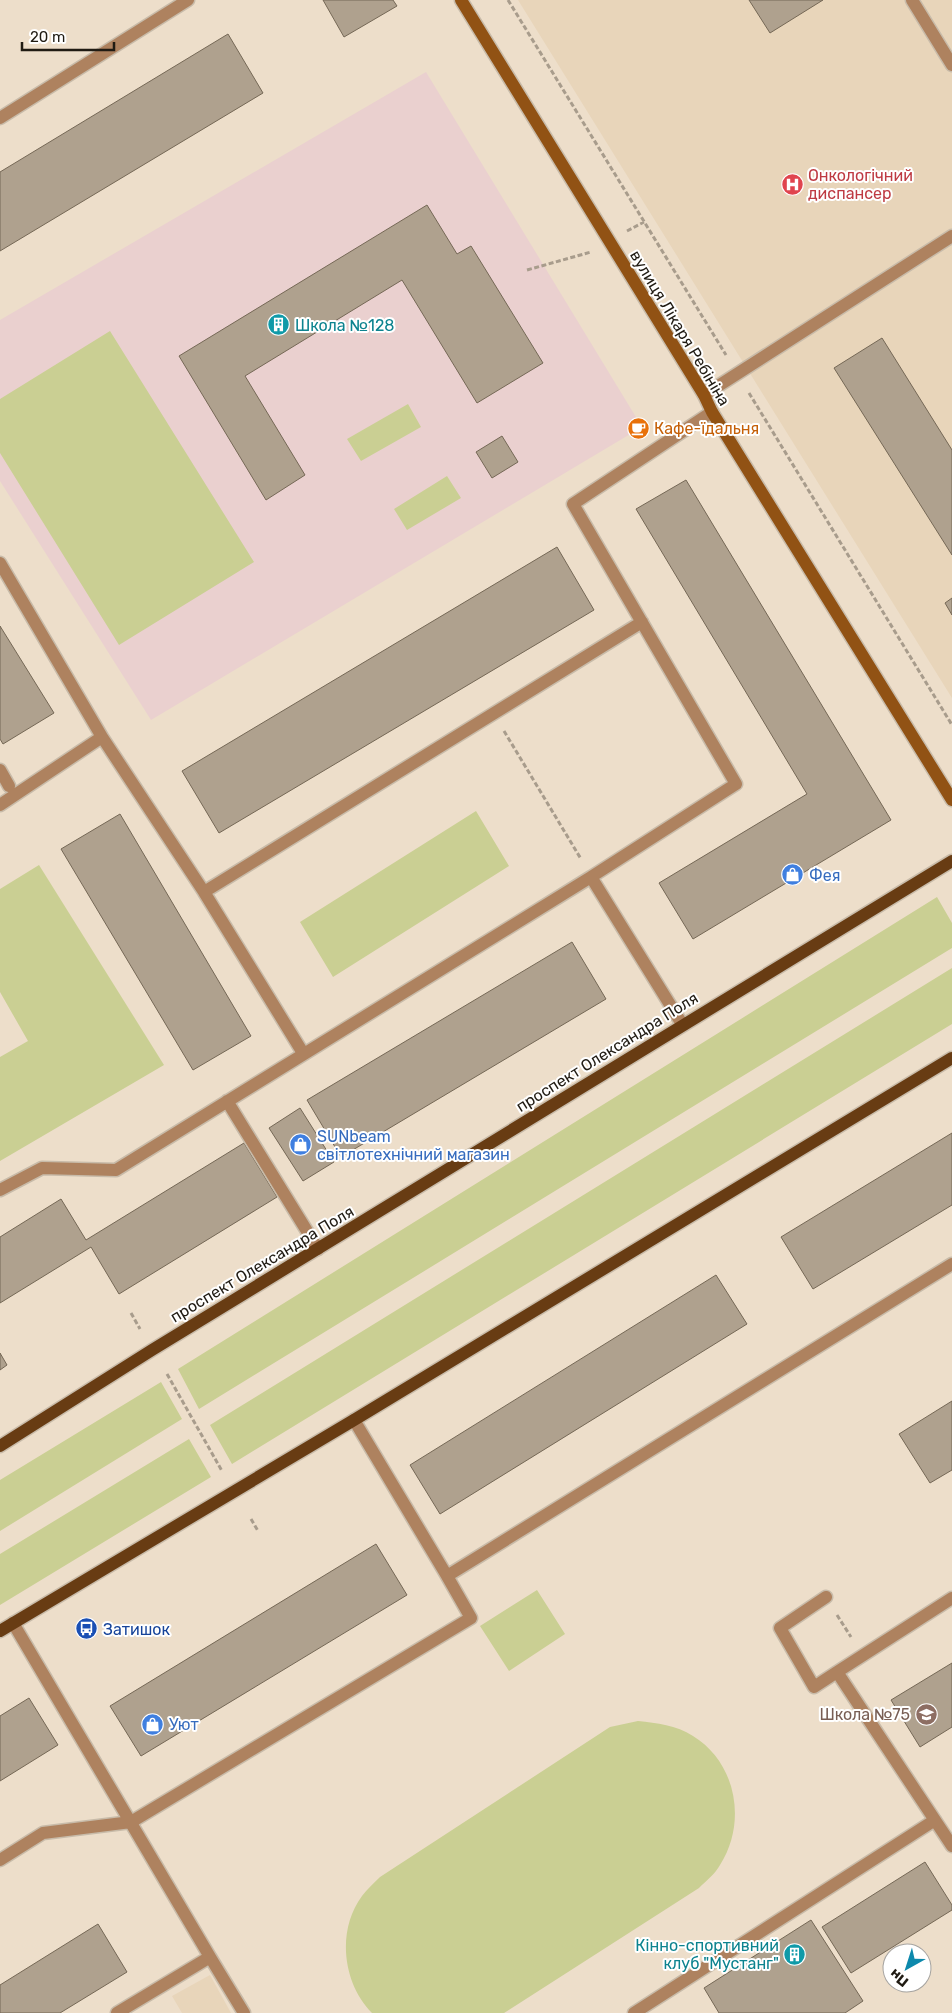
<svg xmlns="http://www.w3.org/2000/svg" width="952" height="2013" viewBox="0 0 952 2013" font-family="Rubik,sans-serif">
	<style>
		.built { fill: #e8d5ba }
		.education { fill: #ead0cf }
		.green { fill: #cacf93 }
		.building { fill: #afa18e; stroke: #756856 }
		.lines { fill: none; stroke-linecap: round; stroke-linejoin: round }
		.lane-casing { stroke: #c8bba9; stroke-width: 15 }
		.secondary-casing { stroke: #c8bba9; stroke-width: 15 }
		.primary-casing { stroke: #c8bba9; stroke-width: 15 }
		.path { stroke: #a89c8c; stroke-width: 3; stroke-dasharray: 5 2.5; stroke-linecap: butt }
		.lane { stroke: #ae825f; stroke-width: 12 }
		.secondary { stroke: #915214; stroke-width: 12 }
		.primary { stroke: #683c13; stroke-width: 12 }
		.labels { text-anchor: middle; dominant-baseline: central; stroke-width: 4; stroke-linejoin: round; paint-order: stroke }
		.health-label { font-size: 16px; fill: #be3a42; stroke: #fff; text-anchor: start }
		.culture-label { font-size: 16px; fill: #0d838f; stroke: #fff; text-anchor: start }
		.street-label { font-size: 16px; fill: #201b13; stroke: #fff }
		.food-label { font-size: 16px; fill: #c56008; stroke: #fff; text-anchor: start }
		.shop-label { font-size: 16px; fill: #366cbe; stroke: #fff; text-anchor: start }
		.transit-label { font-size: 16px; fill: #164399; stroke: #fff; text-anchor: start }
		.education-label { font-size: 16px; fill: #785e54; stroke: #fff; text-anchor: end }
	</style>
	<rect width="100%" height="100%" fill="#eddeca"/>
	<!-- built -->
	<path class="built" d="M518,0H952V698L746,367Z
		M210,1975L231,2013H182L172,1996Z"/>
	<!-- education -->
	<path class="education" d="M426,72L642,427L151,720L0,481V320Z"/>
	<!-- green -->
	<path class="green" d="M110,331L254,562L119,645L0,453V399Z
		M408,404L421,427L361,461L347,439Z
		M447,476L461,498L407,530L394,509Z
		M476,811L509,866L333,977L300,922Z
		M39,865L164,1065L0,1161V1057L28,1041L0,992V889Z
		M937,897L952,923V948L199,1409L178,1369Z
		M952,968V1024L232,1464L210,1425Z
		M161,1382L182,1419L0,1531V1480Z
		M189,1439L211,1477L0,1605V1554Z
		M537,1590L565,1634L509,1671L480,1626Z
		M638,1721C657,1723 676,1725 693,1736C737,1763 747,1823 720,1865C715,1874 706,1881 699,1888L504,2013H372C343,1984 336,1931 362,1896C367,1889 374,1883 380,1877L610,1727Z"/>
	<!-- building -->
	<path class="building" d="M323,0H393L397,6L344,37Z
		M749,0H823L770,33Z
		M228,34L263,93L0,251V172Z
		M427,205L457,254L471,246L543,363L477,403L402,280L245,376L305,475L266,500L179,356Z
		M882,338L952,450V555L834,368Z
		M502,436L518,462L492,478L476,452Z
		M686,480L891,820L693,939L659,883L807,794L636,509Z
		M557,547L594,610L219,833L182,771Z
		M952,598V615L945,603Z
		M0,626L54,713L3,744L0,739Z
		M120,814L251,1036L193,1070L61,849Z
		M572,942L606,999L341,1157L307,1100Z
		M300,1108L334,1162L303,1181L269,1128Z
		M952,1133V1205L813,1289L781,1237Z
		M244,1143L277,1197L119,1294L91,1247L0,1303V1237L61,1199L86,1240Z
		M716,1275L747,1324L440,1514L410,1465Z
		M0,1353L7,1365L0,1370Z
		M952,1401V1470L930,1483L899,1434Z
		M376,1544L407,1595L141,1756L110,1706Z
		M952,1663V1727L920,1747L891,1700Z
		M29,1698L58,1745L0,1781V1716Z
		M925,1862L952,1905V1910L851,1973L822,1927Z
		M811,1920L863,2001L845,2013H719L704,1988Z
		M98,1924L127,1972L60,2013H0V1985Z"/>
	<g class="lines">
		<defs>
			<path id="lane" d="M912,0L952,65
				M0,118L188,0
				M704,395L952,236
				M0,563L102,737
				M0,770L9,786
				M0,805L102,737L204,892L642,622
				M204,892L303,1053
				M682,1024L591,877L736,784L573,504L712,412
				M227,1101L318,1249
				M0,1190L42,1168L116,1170L591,877
				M354,1420L447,1576
				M826,1597L780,1628L814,1687L837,1672
				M952,1598L837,1672L952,1846
				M13,1623L210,1957L117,2013
				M0,1860L43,1833L131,1822L471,1618L447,1576L952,1264
				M210,1957L244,2013
				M634,2013L935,1820"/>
			<path id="secondary" d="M461,0L704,395L712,412L952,800"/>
			<path id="primary" d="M0,1446L152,1350L952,861
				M0,1631L354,1420L952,1058"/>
		</defs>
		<!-- lane casing -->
		<use href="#lane" class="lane-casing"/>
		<!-- secondary casing -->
		<use href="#secondary" class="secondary-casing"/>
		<!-- primary casing -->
		<use href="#primary" class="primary-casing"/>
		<!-- path -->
		<path class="path" d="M508,0L726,355
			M627,231L644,222
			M527,270L591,252
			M749,393L952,725
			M504,731L581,859
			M131,1313L140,1329
			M167,1374L222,1471
			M251,1519L258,1531
			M837,1615L851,1637"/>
		<!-- lane -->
		<use href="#lane" class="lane"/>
		<!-- secondary -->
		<use href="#secondary" class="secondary"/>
		<!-- primary -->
		<use href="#primary" class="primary"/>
	</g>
	<!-- icons -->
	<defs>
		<symbol id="hospital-disc" viewBox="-11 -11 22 22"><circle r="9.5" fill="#e0444e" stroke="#fff"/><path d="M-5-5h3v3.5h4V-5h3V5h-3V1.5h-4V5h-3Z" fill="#fff"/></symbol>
		<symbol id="building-disc" viewBox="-11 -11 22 22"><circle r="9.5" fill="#0f9aa8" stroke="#fff"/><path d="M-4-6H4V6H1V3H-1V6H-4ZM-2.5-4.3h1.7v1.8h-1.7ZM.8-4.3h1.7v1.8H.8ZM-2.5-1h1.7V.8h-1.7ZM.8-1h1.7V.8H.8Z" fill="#fff"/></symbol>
		<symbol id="cafe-disc" viewBox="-11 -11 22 22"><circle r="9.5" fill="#e8710a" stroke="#fff"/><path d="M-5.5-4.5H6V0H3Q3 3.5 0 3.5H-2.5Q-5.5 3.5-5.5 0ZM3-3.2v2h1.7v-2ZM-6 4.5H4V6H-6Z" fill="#fff"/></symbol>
		<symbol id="shop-disc" viewBox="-11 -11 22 22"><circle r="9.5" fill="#3f7fe0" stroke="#fff"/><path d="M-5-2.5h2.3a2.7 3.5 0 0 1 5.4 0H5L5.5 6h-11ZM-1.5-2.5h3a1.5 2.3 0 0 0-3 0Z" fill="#fff"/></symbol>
		<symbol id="bus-disc" viewBox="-11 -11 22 22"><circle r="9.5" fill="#1a4fb4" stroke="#fff"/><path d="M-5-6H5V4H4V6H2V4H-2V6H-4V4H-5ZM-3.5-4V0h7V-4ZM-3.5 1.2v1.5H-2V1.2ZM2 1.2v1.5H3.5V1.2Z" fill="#fff"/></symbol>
		<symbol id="school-disc" viewBox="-11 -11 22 22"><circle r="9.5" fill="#8d6e63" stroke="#fff"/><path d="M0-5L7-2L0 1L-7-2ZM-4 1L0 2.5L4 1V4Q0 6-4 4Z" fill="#fff"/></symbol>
	</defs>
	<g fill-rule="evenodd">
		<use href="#hospital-disc" x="780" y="172" width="25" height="25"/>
		<use href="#building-disc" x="266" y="312" width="25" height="25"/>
		<use href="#cafe-disc" x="626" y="416" width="25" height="25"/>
		<use href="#shop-disc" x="780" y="862" width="25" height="25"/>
		<use href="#shop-disc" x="288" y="1132" width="25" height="25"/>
		<use href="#bus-disc" x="74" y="1616" width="25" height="25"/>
		<use href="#school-disc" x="914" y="1702" width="25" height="25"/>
		<use href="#shop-disc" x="140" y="1712" width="25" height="25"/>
		<use href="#building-disc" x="782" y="1942" width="25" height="25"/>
	</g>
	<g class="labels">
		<!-- health labels -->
		<g class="health-label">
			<text x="808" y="175">Онкологічний<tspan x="808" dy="18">диспансер</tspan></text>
		</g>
		<!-- culture labels -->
		<g class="culture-label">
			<text x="295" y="325">Школа №128</text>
			<text x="779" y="1945" text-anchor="end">Кінно-спортивний<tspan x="779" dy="18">клуб "Мустанг"</tspan></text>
		</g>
		<!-- street labels -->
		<g class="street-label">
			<text transform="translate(680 328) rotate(59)">вулиця Лікаря Ребініна</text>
			<text transform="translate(607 1052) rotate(-32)">проспект Олександра Поля</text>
			<text transform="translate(262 1264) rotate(-31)">проспект Олександра Поля</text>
		</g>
		<!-- food labels -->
		<g class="food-label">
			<text x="654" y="428">Кафе-їдальня</text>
		</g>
		<!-- shop labels -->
		<g class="shop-label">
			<text x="809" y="875">Фея</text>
			<text x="317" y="1136">SUNbeam<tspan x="317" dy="18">світлотехнічний магазин</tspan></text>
			<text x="169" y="1724">Уют</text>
		</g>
		<!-- transit labels -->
		<g class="transit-label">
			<text x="103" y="1629">Затишок</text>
		</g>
		<!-- education labels -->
		<g class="education-label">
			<text x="910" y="1714">Школа №75</text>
		</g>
	</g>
	<!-- north arrow -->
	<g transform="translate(907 1968) rotate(219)"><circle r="24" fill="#ffffff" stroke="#a6a4a1"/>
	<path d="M0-4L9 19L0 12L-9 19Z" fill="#0d89ac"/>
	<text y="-8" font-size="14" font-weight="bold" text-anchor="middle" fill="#201b13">Пн</text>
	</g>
	<!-- scale -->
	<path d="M22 42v8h92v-8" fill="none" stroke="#201b13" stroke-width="2.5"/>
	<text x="30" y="42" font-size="15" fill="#201b13" stroke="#ffffff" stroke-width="4" paint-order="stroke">20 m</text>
</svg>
